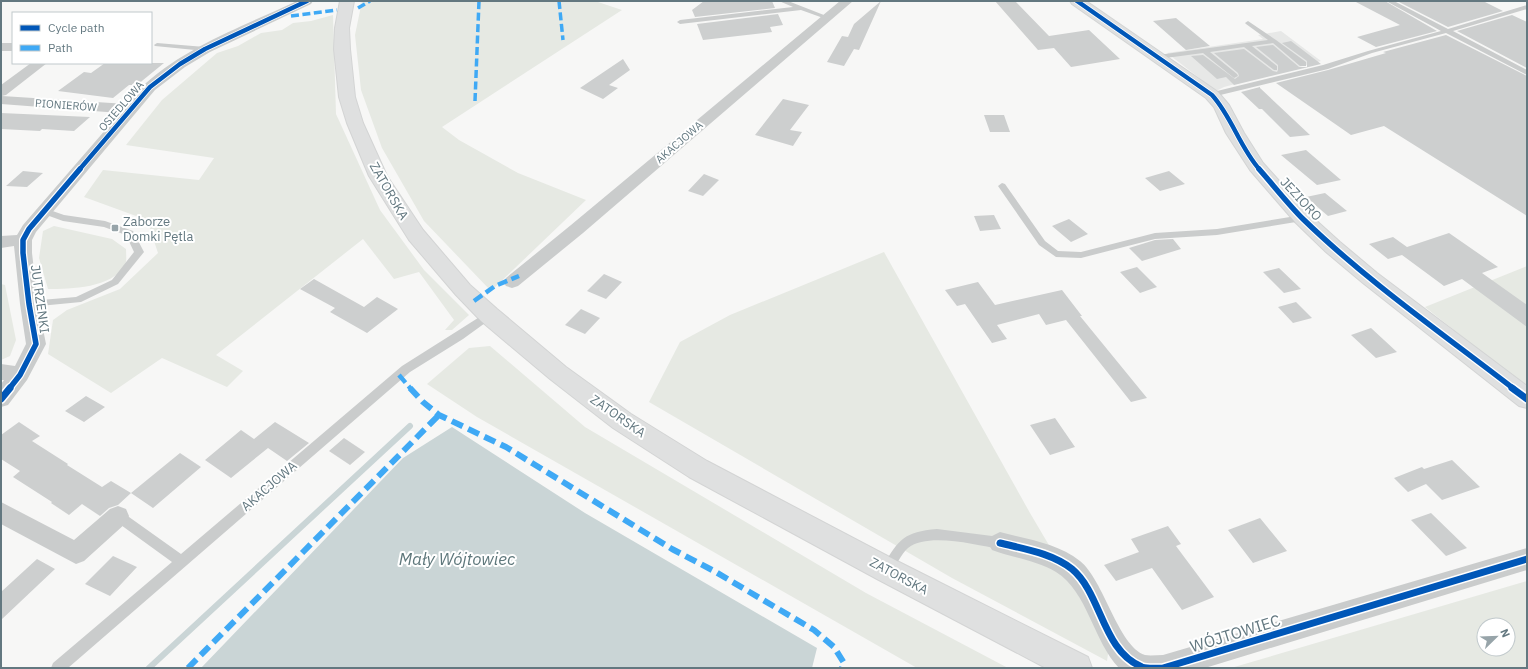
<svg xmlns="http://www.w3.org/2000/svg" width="1528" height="669" viewBox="0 0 1528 669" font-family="'IBM Plex Sans',sans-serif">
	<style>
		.built { fill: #e7e8e7 }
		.green { fill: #e6e9e3; fill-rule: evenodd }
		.water { fill: #cad5d6 }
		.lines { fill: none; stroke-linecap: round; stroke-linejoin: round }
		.stream { stroke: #cad5d6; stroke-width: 6 }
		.building { fill: #cdcfcf }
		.secondary-casing { stroke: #d3d4d4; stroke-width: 2 }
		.primary-casing { stroke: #d3d4d4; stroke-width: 2 }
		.lane { fill: #cacccc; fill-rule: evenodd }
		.street { fill: #cacccc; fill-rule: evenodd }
		.secondary { fill: #dfe0e0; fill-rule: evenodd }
		.primary { fill: #dfe0e0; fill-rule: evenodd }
		.quiet-far2 { stroke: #3fa9f5; stroke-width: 3.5; stroke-dasharray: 8 3.5; stroke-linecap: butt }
		.quiet-far1 { stroke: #3fa9f5; stroke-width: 4.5; stroke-dasharray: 10 4.5; stroke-linecap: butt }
		.quiet { stroke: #3fa9f5; stroke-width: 6; stroke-dasharray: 12 6; stroke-linecap: butt }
		.cycleway-far2-casing { stroke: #fff; stroke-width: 6 }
		.cycleway-far1-casing { stroke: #fff; stroke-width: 8 }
		.cycleway-casing { stroke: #fff; stroke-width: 10 }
		.cycleway-far2 { stroke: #0057b8; stroke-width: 4.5 }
		.cycleway-far1 { stroke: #0057b8; stroke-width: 5.5 }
		.cycleway { stroke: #0057b8; stroke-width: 7 }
		.poi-dot { fill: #97a4a9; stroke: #fff; stroke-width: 1.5 }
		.labels { text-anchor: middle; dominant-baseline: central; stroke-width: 4; stroke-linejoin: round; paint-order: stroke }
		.far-street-label { font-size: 11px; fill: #637880; stroke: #fff }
		.street-label { font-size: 13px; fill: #637880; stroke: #fff }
		.poi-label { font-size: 13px; fill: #637880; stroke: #fff; text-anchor: start }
		.near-street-label { font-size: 16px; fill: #637880; stroke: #fff }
		.near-water-label { font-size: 17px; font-style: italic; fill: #5e777b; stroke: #fff }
	</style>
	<rect width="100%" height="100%" fill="#f7f7f6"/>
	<!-- built -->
	<path class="built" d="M1281,31L1321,61L1224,87L1216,91L1167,53L1263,39L1258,35Z"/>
	<!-- green -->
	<path class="green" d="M362,1H595L622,10L442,127L459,140L518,173L586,200L491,291L424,221L382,148L361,90L355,35Z
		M333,15L336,114L380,210L424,270L469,315L452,330H445L454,320L419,272L394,279L363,239L216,355L243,371L227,387L162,358L111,393L48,354L53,320L67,310L120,289L158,253L147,220L84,197L103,170L199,180L214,158L126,145L162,100L217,53L238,46L261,33L282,30L293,23L311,21Z
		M54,226L112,239L126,249C126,254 127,261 125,265C112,288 71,289 48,289L39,258L43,231Z
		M884,252L1030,513L1109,647L1107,661L952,578L649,402L680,342L730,315Z
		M1527,266V388L1425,307Z
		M1,284L5,285L16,340L10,356L1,360Z
		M490,346L585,427L866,593L1008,668H917L477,417L427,384L469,348Z
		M1527,581V668H1231ZM1484,625H1508V649H1484Z"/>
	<!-- water -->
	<path class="water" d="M452,427L585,513L817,648L812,668H201L403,458Z"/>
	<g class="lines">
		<!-- stream -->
		<path class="stream" d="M149,668L410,426"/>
	</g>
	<!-- building -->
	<path class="building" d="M704,1H772L775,8L695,17L692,10Z
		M881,1L859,50L854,49L844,66L827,62L842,36L848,37L854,24Z
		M995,1H1015L1049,36L1089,30L1120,59L1071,67L1054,48L1038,50Z
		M1354,1H1385L1437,31L1376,47L1357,37L1400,25Z
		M1397,1H1483L1503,11L1448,27Z
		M778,14L783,25L770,27L772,32L703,40L697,24Z
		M1512,15L1527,22V68L1457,31Z
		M1176,18L1210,46L1186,50L1153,21Z
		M1446,35L1527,76V216L1384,126L1351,135L1276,83L1328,70L1386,53L1383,52Z
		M1291,41L1321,64L1234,85L1226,77L1217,79L1191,56L1203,55L1235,79L1239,76L1238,73L1214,53L1244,49L1273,71L1277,72L1278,70V65L1256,47L1273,45L1299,67H1307V61L1282,43Z
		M623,59L630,70L609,85L618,88L603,99L580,88Z
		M105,63H164L137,85H129L113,98L58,91L84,72L91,73Z
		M1260,87V88L1310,135L1290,137L1262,109H1259L1241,92Z
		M783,99L809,105L790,130L802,132L793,146L755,135Z
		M1,113L90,117L74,131L42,129L40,131L1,129Z
		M984,115H1004L1010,132H990Z
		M1306,150L1341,180L1317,185L1281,155Z
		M23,171L43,173L27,187L6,186Z
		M1169,171L1185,184L1160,191L1145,178Z
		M704,174L719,180L703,196L688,191Z
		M1325,193L1347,211L1328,216L1306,197Z
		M994,215L1001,229L980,231L974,216Z
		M1069,219L1088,234L1071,242L1052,226Z
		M1449,233L1498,267L1482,273L1527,305V327L1462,279L1444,286L1402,255L1388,259L1369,244L1393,237L1407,247Z
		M1173,239L1181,249L1142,261L1129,248L1155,240Z
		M1137,267L1157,287L1140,293L1120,272Z
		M1279,268L1301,289L1284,293L1263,272Z
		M604,274L622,282L606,299L587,291Z
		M314,279L364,307L377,297L398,309L367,333L330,312L335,308L300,289Z
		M978,282L995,305L1062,290L1082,316H1080L1147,398L1131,402L1066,320L1046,325L1039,314L997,325L1007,339L992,343L965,304L957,306L945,290Z
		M1296,302L1312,318L1293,323L1278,307Z
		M581,309L600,318L585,334L565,325Z
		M1371,328L1397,352L1376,358L1351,335Z
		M86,396L105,407L84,422L65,411Z
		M1055,418L1075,447L1050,455L1030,425Z
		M19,422L40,436L32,441L68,464L67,465L102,487L111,481L131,493L118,505L109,508L100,516L82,504L69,515L51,503L52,502L13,477L20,471L1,459V435Z
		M275,422L309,443L287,461L268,448L231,478L205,460L241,430L254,439Z
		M344,438L365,452L350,465L329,451Z
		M180,453L201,467L153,508L131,493Z
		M1452,460L1480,487L1442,500L1426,484L1408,492L1394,478L1422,467L1424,469Z
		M1431,513L1467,548L1446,556L1411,520Z
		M1260,518L1287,551L1253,563L1228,530Z
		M1168,526L1181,544L1176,546L1214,597L1182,610L1152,568L1116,581L1104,565L1139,552L1131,539Z
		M113,556L137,567L110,596L85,584Z
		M37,559L55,569L1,620V592Z"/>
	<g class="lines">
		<defs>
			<path id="secondary" d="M1070,1H1086L1218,92L1229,105L1244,133L1263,163L1309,214L1340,242L1377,273L1527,386V408L1519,406L1363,283L1326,252L1295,222L1250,170L1226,133L1214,107L1206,98L1072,4Z"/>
			<path id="primary" d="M340,1H354L349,28L350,49L355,97L363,123L387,176L423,230L470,285L497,309L566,367L631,414L707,461L897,561L1088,657L1092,668H1046L877,579L689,477L613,428L550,379L481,321L456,295L409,240L369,176L347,123L339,97L334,49L335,28Z"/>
		</defs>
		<!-- secondary casing -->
		<use href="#secondary" class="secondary-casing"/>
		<!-- primary casing -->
		<use href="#primary" class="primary-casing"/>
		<!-- lane -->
		<path class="lane" d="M779,1H788L829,17L826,19L801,10L680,24L677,22L680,20L793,7Z
			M1386,1H1394L1448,29L1527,5V9L1453,31L1527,70V75L1446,33L1372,53L1328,69L1212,97L1208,95L1209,93L1323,65L1368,51L1441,31Z
			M1248,21L1276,40L1306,62V66H1300L1273,43L1252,46L1277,66V70H1274L1244,47L1210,52L1237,74L1238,76L1234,78L1203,53L1158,59L1154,57L1158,55L1268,40L1246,24L1245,23Z
			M157,43L205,47L208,49L205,51L155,46L154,45Z
			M1002,183L1005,184L1045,241L1058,251L1081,252L1155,233L1217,229L1302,215L1306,218L1302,221L1217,235L1155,239L1081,258L1056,257L1039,245L998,186Z
			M44,208L64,215L105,221L133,231L144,252L118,284L81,302L29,307L26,306L24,304L26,302L29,301L76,297L112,280L134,252L126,235L104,227L63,221L41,213L40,211Z
			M489,311L492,312L494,315L492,318L463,339L410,372L68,668H51L53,663L172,562L114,520L112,516L114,512L118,511L122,512L181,554L402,366Z
			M937,529L1000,537L1004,539L1006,543L1004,547L1000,549C976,545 928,532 908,548C901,554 896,566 891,574L887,576L883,574L881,570L883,566C899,539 904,532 937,529Z"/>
		<!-- street -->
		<path class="street" d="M297,1H313L311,4L210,52L185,67L155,90L36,232L32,240V253L38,304L46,344L27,380L8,405L1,407V384L4,380H1V364L15,366L26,344L20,304L14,246L1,248V236L17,235L23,225L120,113L1,104V85L31,63H47L6,95L2,96L127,104C133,98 139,89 146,83C189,45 246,25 297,1Z
			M840,1H853L583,233L518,286L512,288L506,286L503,282L506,278L571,225Z
			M1,43H13V51H1Z
			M1,502L74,540L110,509L118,506L126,509L129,516L126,523L84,561L76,564L1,524Z
			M1000,532C1026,539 1058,543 1080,561C1104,580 1118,646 1145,655C1150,656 1157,655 1163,655L1527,548V570L1205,668H1119C1093,641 1088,592 1056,572C1036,560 1013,558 992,550L988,543L992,536Z"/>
		<!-- secondary -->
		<use href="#secondary" class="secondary"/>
		<!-- primary -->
		<use href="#primary" class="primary"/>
		<!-- quiet-far2 -->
		<path class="quiet-far2" d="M559,1L563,40
			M358,8L370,1
			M291,16L337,10
			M475,101L479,1"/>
		<!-- quiet-far1 -->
		<path class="quiet-far1" d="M474,301L495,286L519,276
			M399,375L411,389"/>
		<!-- quiet -->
		<path class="quiet" d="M410,388L423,402L439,415L506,447L672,549L714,571L814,630L834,647L844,663L842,668
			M188,668L439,415"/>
		<defs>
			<path id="cycleway-far2" d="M1077,1L1212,95C1232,117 1240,148 1260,170
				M79,170L150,87L180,64L205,49L307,1"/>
			<path id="cycleway-far1" d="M1259,169C1274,186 1288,204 1303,219C1368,282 1443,334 1514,389
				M9,389L20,375L36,344L29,304L23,253V240L29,229L80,169"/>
			<path id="cycleway" d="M1512,388L1527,399
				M1,399L10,388
				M1000,543C1024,549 1052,553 1072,569C1102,594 1102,651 1142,667C1148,669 1156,668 1163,668L1527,559"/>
		</defs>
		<!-- cycleway-far2 casing -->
		<use href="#cycleway-far2" class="cycleway-far2-casing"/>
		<!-- cycleway-far1 casing -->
		<use href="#cycleway-far1" class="cycleway-far1-casing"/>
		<!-- cycleway casing -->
		<use href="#cycleway" class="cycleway-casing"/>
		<!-- cycleway-far2 -->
		<use href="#cycleway-far2" class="cycleway-far2"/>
		<!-- cycleway-far1 -->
		<use href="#cycleway-far1" class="cycleway-far1"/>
		<!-- cycleway -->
		<use href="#cycleway" class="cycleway"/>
	</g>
	<!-- markers -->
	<rect class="poi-dot" x="111" y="224" width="8" height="8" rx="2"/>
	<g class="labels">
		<!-- far-street labels -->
		<g class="far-street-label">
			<text transform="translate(66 105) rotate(4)">PIONIERÓW</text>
			<text transform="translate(121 106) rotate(-49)">OSIEDLOWA</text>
			<text transform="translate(679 142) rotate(-41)">AKACJOWA</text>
		</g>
		<!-- street labels -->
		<g class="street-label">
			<text transform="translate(389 191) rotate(60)">ZATORSKA</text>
			<text transform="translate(1301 199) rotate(47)">JEZIORO</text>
			<text transform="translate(40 299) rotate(82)">JUTRZENKI</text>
			<text transform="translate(618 416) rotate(35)">ZATORSKA</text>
			<text transform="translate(269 486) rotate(-41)">AKACJOWA</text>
			<text transform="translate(899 576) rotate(28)">ZATORSKA</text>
		</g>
		<!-- poi labels -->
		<g class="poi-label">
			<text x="123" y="221">Zaborze<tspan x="123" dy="15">Domki Pętla</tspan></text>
		</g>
		<!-- near-street labels -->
		<g class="near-street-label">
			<text transform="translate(1235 633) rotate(-17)">WÓJTOWIEC</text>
		</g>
		<!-- near-water labels -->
		<g class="near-water-label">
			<text x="457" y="559">Mały Wójtowiec</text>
		</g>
	</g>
	<!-- border -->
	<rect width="1528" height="669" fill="none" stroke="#637880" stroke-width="4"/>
	<!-- legend -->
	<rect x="12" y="12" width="140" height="52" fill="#ffffff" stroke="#c1c9cc"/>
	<rect x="20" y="25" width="20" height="6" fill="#0057b8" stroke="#c1c9cc"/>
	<text x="48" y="32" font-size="12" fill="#637880">Cycle path</text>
	<rect x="20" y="45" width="20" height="6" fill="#3fa9f5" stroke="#c1c9cc"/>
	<text x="48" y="52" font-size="12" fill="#637880">Path</text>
	<!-- north arrow -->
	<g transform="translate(1496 637) rotate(67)"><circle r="19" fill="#ffffff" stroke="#c1c9cc"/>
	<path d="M0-3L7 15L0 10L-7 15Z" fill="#97a4a9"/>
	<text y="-6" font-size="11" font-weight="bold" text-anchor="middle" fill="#637880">N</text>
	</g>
</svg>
